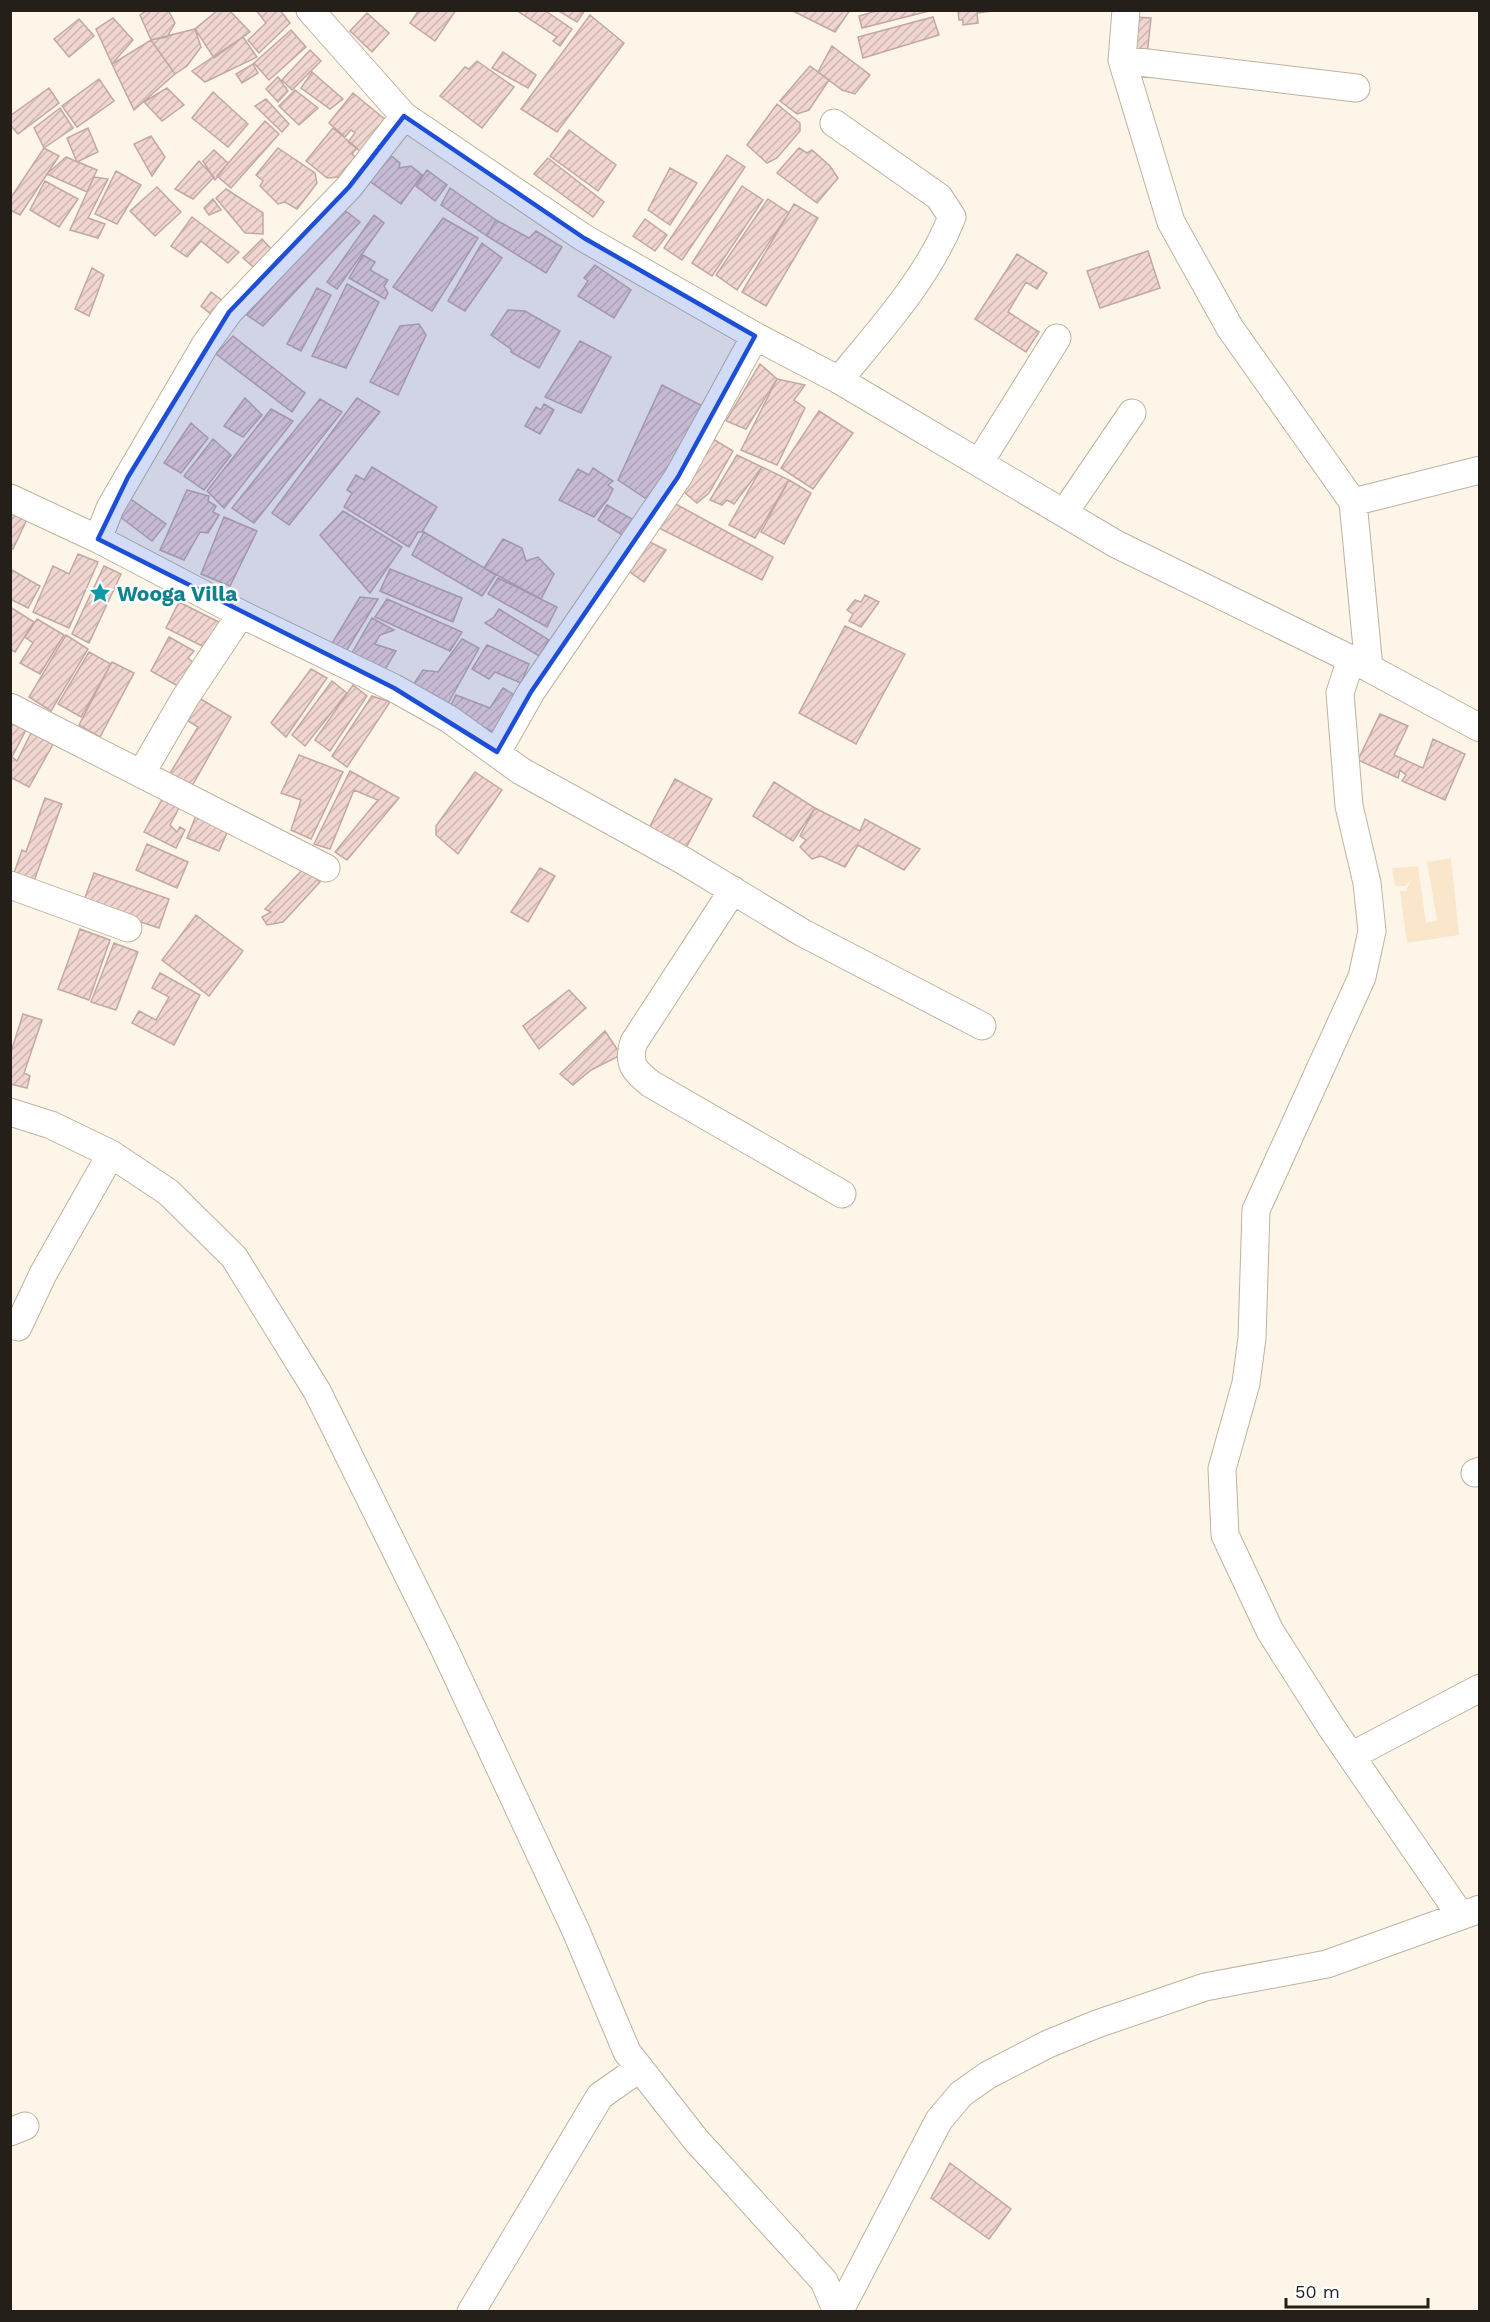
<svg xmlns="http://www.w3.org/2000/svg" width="1490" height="2322" viewBox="0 0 1490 2322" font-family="'Work Sans',sans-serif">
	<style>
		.built { fill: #fae7cb }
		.building { fill: url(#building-hatch); stroke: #c2a8a4; stroke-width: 1.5 }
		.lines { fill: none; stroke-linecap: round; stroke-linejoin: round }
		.minor-casing { stroke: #bfb29e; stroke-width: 29 }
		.minor { stroke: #fff; stroke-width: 27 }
		.marked { fill: #1d4ed8; fill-opacity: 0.2; stroke: #1d4ed8; stroke-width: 4.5; stroke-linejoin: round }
		.labels { text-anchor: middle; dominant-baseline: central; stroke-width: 5; stroke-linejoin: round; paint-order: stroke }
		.culture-label { font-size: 21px; font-weight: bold; fill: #0d838f; stroke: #fff; text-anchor: start }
	</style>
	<defs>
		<pattern id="building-hatch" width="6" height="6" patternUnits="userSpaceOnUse" patternTransform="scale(1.5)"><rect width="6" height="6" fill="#f1d5d1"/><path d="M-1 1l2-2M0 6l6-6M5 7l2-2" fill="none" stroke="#ceb6b3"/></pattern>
	</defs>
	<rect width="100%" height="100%" fill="#fef5e9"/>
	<!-- built -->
	<path class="built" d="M1451,858L1459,935L1407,943L1400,891H1406L1412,877L1406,886H1395L1392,868L1418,866L1426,923L1437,920L1427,862Z"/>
	<!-- building -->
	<path class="building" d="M147,10H168L175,23L167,37L151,40L140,15Z
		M218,10H229L250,32L214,58L195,29Z
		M256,10H280L290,23L259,53L248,40L266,23Z
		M419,10H456L435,41L410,23Z
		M516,10H544L572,29L560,46L553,41L557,37Z
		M557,10H585L577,22Z
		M791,10H850L835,32Z
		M880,10H933L862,28L859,16Z
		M1001,10L977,13L978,23L963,25V20H959L958,11L962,10Z
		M367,13L389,33L372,52L350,31Z
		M590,15L624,43L557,132L521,109Z
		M933,17L939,35L863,58L858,37Z
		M1135,17L1151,18L1147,56L1131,54Z
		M113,18L133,40L112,64L96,29Z
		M79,19L94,36L69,57L54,39Z
		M195,29L201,47L187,66L175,74L151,40Z
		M291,30L306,47L269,80L254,63Z
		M243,37L257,57L205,82L192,71Z
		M151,40L175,74L134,110L112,64Z
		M832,46L870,75L855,94L842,90L818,72Z
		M310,50L321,61L292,90L282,80Z
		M503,52L536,75L528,88L492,68Z
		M477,61L514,87L482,128L440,96L465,67L469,69Z
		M253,64L258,73L242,83L236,74Z
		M810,66L829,80L809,110L797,114L780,101Z
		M312,72L343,99L330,109L301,88Z
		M278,77L288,91L278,102L266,89Z
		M99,79L114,101L77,127L62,106Z
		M49,88L59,103L18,134L10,125V116Z
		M167,88L184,105L162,121L144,102Z
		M295,90L318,108L299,125L279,106Z
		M213,92L248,124L228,147L192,118Z
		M353,93L392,125L367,156L348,142L355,133L351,130L345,137L329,123Z
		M266,99L289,124L282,132L255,106Z
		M777,104L800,123V131L777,158L767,163L747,145Z
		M60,108L73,128L44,148L34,128Z
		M265,121L279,134L231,188L217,176Z
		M88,128L98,152L77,162L67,138Z
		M333,128L357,148L352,154L355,157L339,177L327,178L306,161Z
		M569,130L616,165L598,191L550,156Z
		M151,136L165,157L152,176L134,144Z
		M44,148L59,156L20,215L10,210V199Z
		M278,148L315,173L317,183L297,209L285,202L278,204L260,186L263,181L256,175Z
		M799,148L807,153L812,150L830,166L838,178L817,203L777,173Z
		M214,150L228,163L215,180L203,161Z
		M384,150L400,163L399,168L411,166L422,175L401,204L364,177Z
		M727,155L745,167L682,260L664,248Z
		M66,157L97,170L87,192L47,174Z
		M548,158L604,202L593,217L534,174Z
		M199,161L214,177L193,199L175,189Z
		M670,168L697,183L670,225L648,210Z
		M427,170L447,185L435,201L416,186Z
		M116,171L141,185L117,224L95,214Z
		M94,177L108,179L88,218L105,224L98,238L70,230Z
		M45,181L78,199L59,227L30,210Z
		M742,186L763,200L712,276L692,263Z
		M157,187L181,212L155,236L130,211Z
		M450,188L496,220L487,236L441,205Z
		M226,189L263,213V234L245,233L216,198Z
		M213,199L221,210L209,215L204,208Z
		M768,199L789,213L737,290L716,275Z
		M794,204L818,218L766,306L742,292Z
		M343,209L360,222L263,326L247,315Z
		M374,215L384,223L337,289L327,282Z
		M192,217L239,252L228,263L201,241L187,257L171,246Z
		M443,218L478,238L432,311L393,287Z
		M645,219L667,235L655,251L633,236Z
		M496,220L529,238L536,231L562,247L546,273L487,236Z
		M262,239L275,253L257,270L243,258Z
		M482,243L502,258L465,311L448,301Z
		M1148,251L1160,288L1100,308L1087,271Z
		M1017,254L1047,273L1037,289L1026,282L1008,312L1039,332L1026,352L975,319Z
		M363,255L375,262L370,270L388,280L384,286L388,293L385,299L349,278Z
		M595,265L631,290L614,318L578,296L588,281L584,278Z
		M92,268L104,275L89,316L75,309Z
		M347,284L379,302L346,368L312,356Z
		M317,288L331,295L301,351L287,344Z
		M211,292L232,308L218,320L201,306Z
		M508,310L525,311L560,331L539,368L511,352V349L491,335Z
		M419,324L426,335L398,395L370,382L400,326Z
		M233,336L305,393L292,412L216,354Z
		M580,341L611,357L581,413L545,397Z
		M760,364L777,379L746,429L726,421Z
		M777,379L805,385L794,400L805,408L777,465L741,450Z
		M662,385L708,409L648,500L618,480Z
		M245,398L262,415L243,437L224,426Z
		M357,398L380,412L289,525L272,513Z
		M320,399L342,412L254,523L232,508Z
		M544,404L554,410L540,434L525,426L536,407L541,410Z
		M271,409L293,421L224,508L207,491Z
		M819,411L853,433L813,489L781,468Z
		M191,423L208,438L181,473L164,463Z
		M213,439L231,455L204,490L184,476Z
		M713,439L733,451L709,493L697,503L684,492Z
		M737,455L762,467L734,504L727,500L722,505L710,500Z
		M372,467L437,507L422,532H418L409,547L344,507L352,493L347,490L356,475L364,480Z
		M762,467L789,480L755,538L729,525Z
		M593,468L613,481L608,485L613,489L608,499L594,517L559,500L578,469L589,475Z
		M789,480L811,493L784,544L761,532Z
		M187,490L209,496L208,501L216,506L213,512L219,515L208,533L200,532L184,560L160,550Z
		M125,495L166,524L152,541L111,510Z
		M672,502L773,557L762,580L655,526Z
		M607,505L637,522L624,536L598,520Z
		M10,506L29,515L13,549L10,547Z
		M343,511L402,547L370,593L320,535Z
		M224,517L257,531L230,586L201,574Z
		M424,532L496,575L482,596L412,555Z
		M503,539L522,548L526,561L538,557L554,574L541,599L484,568Z
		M650,542L666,550L644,582L630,572Z
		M78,554L98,562L69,628L33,612L53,566L69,574Z
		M104,566L121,574L89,643L72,634Z
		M10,569L40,586L28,608L10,599Z
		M390,569L462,598L453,622L380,591Z
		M498,578L557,607L547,627L488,594Z
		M865,595L879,602L861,627L849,621L853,614L847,610L855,600L861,602Z
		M360,597L378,599L345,653L331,645Z
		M387,599L462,632L450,651L375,617Z
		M179,602L221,623L208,649L166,628Z
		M10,607L34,622L15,652L10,649Z
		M499,609L549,640L539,656L485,623L494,617Z
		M372,618L394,630L380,635L375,644L396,651L384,671L352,653Z
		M37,619L64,635L40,674L20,663L33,643L25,637Z
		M845,626L905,654L856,744L799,713Z
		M66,635L88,649L51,711L29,697Z
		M169,637L194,651L188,658L195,664L185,674L191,680L185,690L151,671Z
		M462,639L479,648L446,707L411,688L423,670L438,672Z
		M487,645L529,664L521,683L495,672L489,679L472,669Z
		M89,652L111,664L81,717L58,704Z
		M112,662L134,673L100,737L79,725Z
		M311,669L327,678L286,737L271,723Z
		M332,681L347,693L305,746L292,735Z
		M353,685L367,696L330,751L315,740Z
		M503,688L518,697L493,732L449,709L456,695L490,708Z
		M372,696L390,702L347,767L332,756Z
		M199,698L231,717L192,786L169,775L198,727L185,719Z
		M1380,714L1408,726L1394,755L1423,768L1433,739L1465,754L1445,800L1402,781L1406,775L1400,770L1398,778L1358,760Z
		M10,715L29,724L12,757L17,761L34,727L56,739L29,787L10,777Z
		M299,755L343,772L311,839L291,830L301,800L281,793Z
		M350,771L399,798L347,860L335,852L378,800L354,790L330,849L314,844Z
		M475,772L502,790L458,854L436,835V826Z
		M675,779L712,799L686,848L649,828Z
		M774,782L815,808L793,841L753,816Z
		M164,796L181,804L170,825L177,832L180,827L185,830L176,848L144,832Z
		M45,798L62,804L34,881L14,873L22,850L26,852Z
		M815,808L860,831L865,819L920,849L904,870L858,845L845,867L821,856L812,859L800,847L806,840L800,836Z
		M197,813L230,826L219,851L187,838Z
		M147,844L188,862L177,888L136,870Z
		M305,867L320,882L283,922L267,925L262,917L271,912L265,909Z
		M540,868L555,876L528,922L511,912Z
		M94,873L169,899L159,928L83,903Z
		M196,915L243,951L209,996L162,960Z
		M80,929L110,940L89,1000L58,989Z
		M114,943L138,952L116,1010L91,1002Z
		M160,973L200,995L174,1045L132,1023L139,1011L156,1020L169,997L152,988Z
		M569,990L586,1008L539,1049L523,1026Z
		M23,1014L42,1020L24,1073L30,1076L27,1088L10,1084V1055Z
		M605,1031L621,1055L591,1070L573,1085L560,1074Z
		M950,2163L1011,2209L989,2239L931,2198Z"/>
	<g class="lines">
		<defs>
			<path id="minor" d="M310,10L404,116L584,238L755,336L839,380L1116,544L1369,668L1480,728
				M1126,10L1122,60L1171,222L1230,328L1353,502L1369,668
				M1122,60L1356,88
				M834,123L939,197L952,217C928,278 880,330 839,380
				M979,463L1057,338
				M10,498L98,539L241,614L394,688L449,719L521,771L684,861L803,933L982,1026
				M1353,502L1480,470
				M1064,513L1132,413
				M98,539L110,508L128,477L205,345L229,312L349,187L404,116
				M1351,659L1340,693L1349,806L1367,883L1372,931L1362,977L1256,1210L1252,1338L1246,1383L1222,1469L1225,1535L1270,1631L1331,1727L1461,1916
				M10,707L326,868
				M497,752L531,692L678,477L755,336
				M141,774L185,698L241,614
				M10,885L128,928
				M733,890L634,1042C627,1063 634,1071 651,1084L842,1194
				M10,1112L51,1125L111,1154L168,1192L234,1257L317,1391L444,1648L576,1931L627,2052L696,2140L824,2281L837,2312
				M18,1327L43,1274L111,1154
				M1475,1473L1480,1471
				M1351,1756L1480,1688
				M10,2132L25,2126
				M471,2312L600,2096L640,2068
				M839,2312L939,2120L961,2094L988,2075L1048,2044L1097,2024L1205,1987L1327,1964L1480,1909"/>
		</defs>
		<!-- minor casing -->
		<use href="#minor" class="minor-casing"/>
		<!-- minor -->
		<use href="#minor" class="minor"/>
	</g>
	<!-- marked area -->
	<path class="marked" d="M404,116L584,238L755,336L678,477L531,692L497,752L394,688L98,539L128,477L229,312L349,187Z"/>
	<!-- icons -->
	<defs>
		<symbol id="sight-bare" viewBox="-9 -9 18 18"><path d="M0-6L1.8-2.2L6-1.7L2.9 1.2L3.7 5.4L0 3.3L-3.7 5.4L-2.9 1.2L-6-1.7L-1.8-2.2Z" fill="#0f9aa8" stroke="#fff" stroke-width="2.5" paint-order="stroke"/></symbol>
	</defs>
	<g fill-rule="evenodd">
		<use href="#sight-bare" x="85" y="578" width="30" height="30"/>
	</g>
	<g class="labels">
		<!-- culture labels -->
		<g class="culture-label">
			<text x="117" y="593">Wooga Villa</text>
		</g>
	</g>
	<!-- border -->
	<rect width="1490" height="2322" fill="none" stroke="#241f18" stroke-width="24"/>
	<!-- scale -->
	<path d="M1286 2298v9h142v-9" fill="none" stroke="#241f18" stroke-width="3"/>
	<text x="1295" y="2298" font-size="18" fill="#241f18" stroke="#ffffff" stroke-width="4.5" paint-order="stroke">50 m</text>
</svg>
